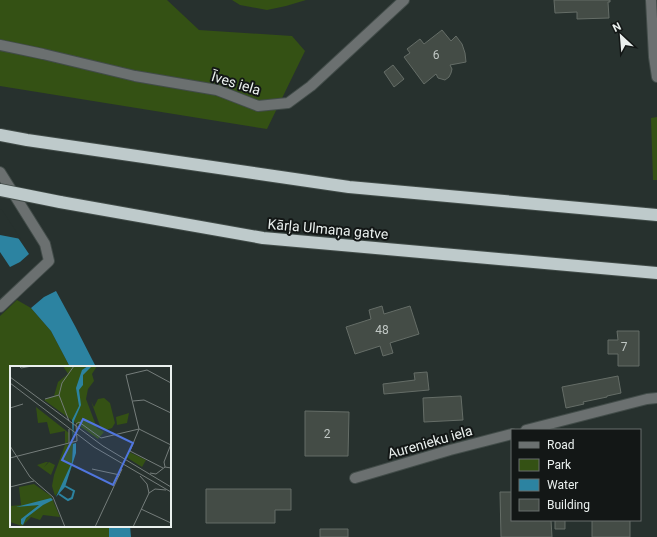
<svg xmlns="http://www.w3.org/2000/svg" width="657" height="537" viewBox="0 0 657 537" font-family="Roboto,sans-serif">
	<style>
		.green { fill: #345114 }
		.water { fill: #2c83a1 }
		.pier { fill: #27312e }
		.building { fill: #444c46; stroke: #656d67 }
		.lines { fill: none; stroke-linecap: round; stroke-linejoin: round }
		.minor-casing { stroke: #424c49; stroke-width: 12 }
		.highway-casing { stroke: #424c49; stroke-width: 14 }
		.minor { stroke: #6b7070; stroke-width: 10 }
		.highway { stroke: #becacb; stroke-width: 12 }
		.highway-bridge-casing { stroke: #424c49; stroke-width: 14; stroke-linecap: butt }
		.highway-bridge { stroke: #becacb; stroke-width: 12 }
		.labels { text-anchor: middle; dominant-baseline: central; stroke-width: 4; stroke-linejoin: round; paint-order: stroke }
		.number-label { font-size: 12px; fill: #c0c7c4 }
		.street-label { font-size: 14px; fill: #eaf0ee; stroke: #131716 }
		.inset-river { fill: none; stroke: #2c83a1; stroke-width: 2 }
		.inset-road { fill: none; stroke: #757d7b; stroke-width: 1 }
		.view { fill: #5076de; fill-opacity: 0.15; stroke: #5076de; stroke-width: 2 }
		.inset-edge { fill: none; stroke: #eaf0ee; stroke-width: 2 }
	</style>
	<rect width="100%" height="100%" fill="#27312e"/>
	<!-- green -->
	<path class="green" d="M0,0H167L199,30L292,36L305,51L267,129L0,86Z
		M232,0H306L286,6L267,10L240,5Z
		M657,117V180H653L651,118Z
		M17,300L31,308L51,331L70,367H11V526H109V537H0V316Z"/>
	<!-- water -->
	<path class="water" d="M0,211L29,254L20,262L10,267L0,252Z
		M56,291L75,326L96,367H70L51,331L31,308L44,297Z
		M109,526H130L131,537H109Z"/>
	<!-- pier -->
	<path class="pier" d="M0,209L2,210L21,239L0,235Z"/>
	<!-- building -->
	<path class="building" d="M554,0H610V2H608L609,18L577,19V12L555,13Z
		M442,30L451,41L456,36L462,44L465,53L466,62L450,65L452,69L451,73L449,77L445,80L438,78L436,74L424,84L404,57L410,53L407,49L420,39L424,44Z
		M393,65L404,79L394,87L384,72Z
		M382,306L384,314L410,306L419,334L390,343L393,353L383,356L380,346L355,354L346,327L371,319L369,310Z
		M617,331H639V366H618V354H608V340H618Z
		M427,372L429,390L384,394L383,384L415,380L414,373Z
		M618,376L621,393L607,396V397L583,402L584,404L566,408L562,387Z
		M461,396L463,420L424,422L423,398Z
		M305,411L349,412L348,456H305Z
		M206,489H291V510H275V523H206Z
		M500,492H512V520H551L552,537H501Z
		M555,520H565V529H555Z
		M592,520H630V537H592Z
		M320,529H348V537H320Z"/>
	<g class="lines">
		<defs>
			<path id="minor" d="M651,0L654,57L657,77
				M0,45L43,54L135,76L217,90L258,106L288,103L311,86L404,0
				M0,172L45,244L49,261L0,307
				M526,430L647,399L657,398
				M355,478L450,450L512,434"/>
			<path id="highway" d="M0,135L27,140L349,187L657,215
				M60,202L263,238L657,273"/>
		</defs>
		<!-- minor casing -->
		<use href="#minor" class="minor-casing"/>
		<!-- highway casing -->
		<use href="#highway" class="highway-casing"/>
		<!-- minor -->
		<use href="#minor" class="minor"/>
		<!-- highway -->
		<use href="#highway" class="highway"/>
		<defs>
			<path id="highway-bridge" d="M0,190L60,202"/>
		</defs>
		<!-- highway-bridge casing -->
		<use href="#highway-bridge" class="highway-bridge-casing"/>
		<!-- highway-bridge -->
		<use href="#highway-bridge" class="highway-bridge"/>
	</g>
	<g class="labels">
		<!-- number labels -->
		<g class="number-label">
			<text x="436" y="55">6</text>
			<text x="382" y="330">48</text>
			<text x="624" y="347">7</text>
			<text x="327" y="434">2</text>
		</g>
		<!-- street labels -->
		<g class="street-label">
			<text transform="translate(236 83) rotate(17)">Īves iela</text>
			<text transform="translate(328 229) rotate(5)">Kārļa Ulmaņa gatve</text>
			<text transform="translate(430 442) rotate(-16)">Aurenieku iela</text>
		</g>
	</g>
	<!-- overview -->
	<g transform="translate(10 366)">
		<rect width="161" height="161" fill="#27312e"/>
		<path d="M53,0H87L82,8L84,15L78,23L76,33L87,62L94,66L88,73L34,34L44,30L48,16L58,8ZM94,32L100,37L105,57L102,62L96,64L90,60L81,35L84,41L88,33ZM26,41L59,67L58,76L55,78V65L40,68L37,56L28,57ZM119,47L117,57L107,59L106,51ZM63,77L62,96L51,123L45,130L42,120L44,109L55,79ZM119,86L136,94L132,101L116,91ZM36,96H38L34,101L39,96L45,99L41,109L27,99ZM24,118L41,130L50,151L33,149L30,154L21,151L12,160L0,156V140L11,139L9,121Z" fill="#345114"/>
		<path d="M78,0H82L73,9V19L69,24L71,39L64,55L63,74L62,54L69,40L66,22L72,4ZM66,77V87L55,121L46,131L62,96L63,78ZM41,132L43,134L33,139L16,152L13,159L11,158V153L29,139L6,141Z" fill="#2c83a1"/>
		<path class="inset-river" d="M49,128L58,134L62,132L64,125L55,120"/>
		<path class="inset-road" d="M9,0L11,2L22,0M0,11L93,80L161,121M0,17L84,81L161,126M35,33L49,29M123,35L134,34L161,47M0,42L13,38M59,55L49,29L52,17L64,0M59,77V63M0,80L20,111L43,131L55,161M0,92L67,75L66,58L69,56L91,72L129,63L161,79M155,101L154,96L161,78M153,102L120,85L129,63L116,9L137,4L161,17M82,103L110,109M140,107L146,108L155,101L161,102M130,110L137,118L139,127M0,121L24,115M131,143L161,157M85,161L112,103M123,161L139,127L145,123L156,124"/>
		<path class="view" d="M73,53L123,77L103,119L52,94Z"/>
		<rect width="161" height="161" class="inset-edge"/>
	</g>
	<!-- legend -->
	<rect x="511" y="429" width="130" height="92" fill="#131716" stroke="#696e6c"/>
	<rect x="519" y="442" width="20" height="6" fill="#6b7070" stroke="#696e6c"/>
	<text x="547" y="449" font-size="12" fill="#eaf0ee">Road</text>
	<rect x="519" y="459" width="20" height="12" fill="#345114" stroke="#696e6c"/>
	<text x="547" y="469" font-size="12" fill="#eaf0ee">Park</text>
	<rect x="519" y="479" width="20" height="12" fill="#2c83a1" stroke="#696e6c"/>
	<text x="547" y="489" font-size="12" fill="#eaf0ee">Water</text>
	<rect x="519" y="499" width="20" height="12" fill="#444c46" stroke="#696e6c"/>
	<text x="547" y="509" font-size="12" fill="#eaf0ee">Building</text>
	<!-- north arrow -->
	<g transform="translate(621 36) rotate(334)" stroke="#131716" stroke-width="3" paint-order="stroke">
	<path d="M0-3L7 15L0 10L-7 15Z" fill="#eaf0ee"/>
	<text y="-6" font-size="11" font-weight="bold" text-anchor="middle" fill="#eaf0ee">N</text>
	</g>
</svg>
